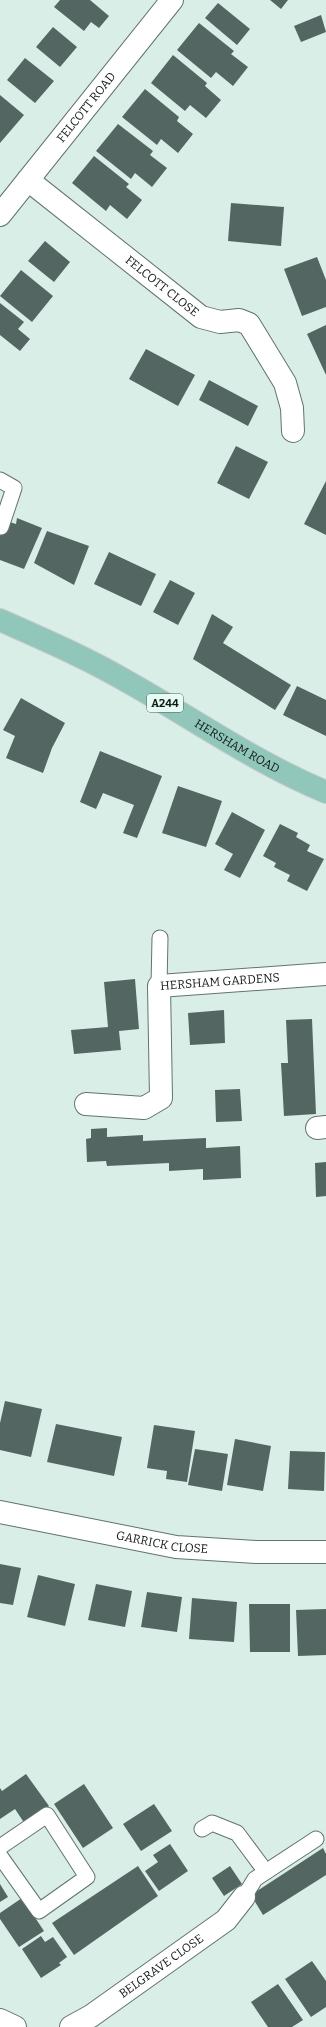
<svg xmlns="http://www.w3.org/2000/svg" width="326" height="2027" viewBox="0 0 326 2027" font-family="Bitter,serif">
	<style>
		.building { fill: #546661 }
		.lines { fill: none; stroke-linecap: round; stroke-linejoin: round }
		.service-casing { stroke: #61746e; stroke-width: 17 }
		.minor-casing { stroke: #61746e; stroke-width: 24 }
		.primary-casing { stroke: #cbcdcc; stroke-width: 24 }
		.service { stroke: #fff; stroke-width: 15 }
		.minor { stroke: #fff; stroke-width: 22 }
		.primary { stroke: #91c7ba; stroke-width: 22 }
		.labels { text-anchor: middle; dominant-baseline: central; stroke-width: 4; stroke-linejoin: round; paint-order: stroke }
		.shield { fill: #e7fbf5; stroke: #525e5a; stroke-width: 1 }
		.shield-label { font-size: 11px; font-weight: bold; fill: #121a17 }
		.street-label { font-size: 12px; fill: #121a17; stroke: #e7fbf5 }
	</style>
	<rect width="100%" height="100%" fill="#d9eee7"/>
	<!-- building -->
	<path class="building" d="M60,0H90L109,16L99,28L91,22L84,31L54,7Z
		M270,0H288L281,9Z
		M218,3L250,29L237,45L205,18Z
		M321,15L326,32L301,42L294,26Z
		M199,23L234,51L231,54L248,67L233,86L216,72L211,78L177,50Z
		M53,27L77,47L60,67L36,47Z
		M173,55L207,83L205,86L221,100L206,118L190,105L185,111L151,83Z
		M25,58L54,81L35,103L7,80Z
		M145,89L179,117L177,121L193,134L178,153L161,139L157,145L122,117Z
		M0,95L24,115L0,143Z
		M118,124L153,151L150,155L167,168L152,187L135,173L131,179L96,151Z
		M94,156L129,184L126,187L142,200L127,219L110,205L106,211L72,183Z
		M231,203L284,207L281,246L228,241Z
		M45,241L70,262L54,282L28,261Z
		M317,257L326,280V307L302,316L284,269Z
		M21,270L53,296L32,322L0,296Z
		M0,303L24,322L18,329L30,339L20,351L0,335Z
		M326,325V375L307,334Z
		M146,349L195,375L178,406L129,379Z
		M209,380L258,406L248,426L199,400Z
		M236,446L268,462L249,499L217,483Z
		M326,481V535L304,524Z
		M17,518L42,528L24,569L0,560V519L16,524Z
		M47,531L89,546L74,585L34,563Z
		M109,552L156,574L141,606L94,584Z
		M170,580L195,593L178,625L153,612Z
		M212,614L233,627L223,643L291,685L275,710L193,659Z
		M297,686L326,700V736L283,715Z
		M21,698L65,723L52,748L43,773L6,758L15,736L3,730Z
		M100,751L162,776L137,838L123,833L134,805L103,793L96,809L80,802Z
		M178,786L222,801L206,847L162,833Z
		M232,812L265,830L240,878L224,870L233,854L215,844Z
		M280,824L298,833L296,837L310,845L307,851L324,859L307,891L287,881L290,875L274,867L276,863L263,856Z
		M135,979L139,1029L119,1031L121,1050L74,1054L71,1030L108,1027L104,982Z
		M224,1010L225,1043L190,1045L188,1013Z
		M312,1019L316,1114L284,1116L281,1063H288L286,1020Z
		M240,1089L242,1121L216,1122L215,1090Z
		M107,1128V1137L143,1135V1141L206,1138V1148L240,1146L241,1178L203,1180V1169L169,1171V1163L107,1166L106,1161L87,1162L86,1139L91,1138V1129Z
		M326,1162V1196L316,1197L315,1163Z
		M5,1401L42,1409L31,1457L0,1450V1423Z
		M56,1424L122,1437L114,1476L47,1462Z
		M154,1425L195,1431L187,1482L166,1479L167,1471L147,1468Z
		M235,1439L271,1446L263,1491L227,1485Z
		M195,1449L228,1454L222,1491L188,1485Z
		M290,1451L325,1452L324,1491L288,1489Z
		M0,1564L21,1568L13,1605L0,1603Z
		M38,1575L75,1584L65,1626L27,1617Z
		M96,1584L132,1591L125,1627L88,1620Z
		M147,1592L182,1597L177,1632L141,1627Z
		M192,1598L237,1602L234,1642L189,1639Z
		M249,1604H290V1652H250Z
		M326,1609V1655L298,1656L296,1610Z
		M26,1774L49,1806L25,1824L15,1809L0,1819V1788L2,1791Z
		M84,1784L113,1828L83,1848L54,1804Z
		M154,1804L172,1831L141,1851L123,1824Z
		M170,1844L188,1871L159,1891L145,1871L158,1862L153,1855Z
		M323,1848L326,1854V1875L263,1915L251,1895Z
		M138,1866L158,1896L74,1955L52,1923Z
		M230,1866L242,1884L224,1896L212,1878Z
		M0,1884L8,1897L0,1902Z
		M22,1898L44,1931L19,1947L0,1919V1913Z
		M41,1936L45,1942L53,1937L67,1957L59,1963L61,1965L41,1978L22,1949Z
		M312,1961L326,1981V2007L311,2017L285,1979Z
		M278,1984L303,2020L292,2027H268L251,2002Z"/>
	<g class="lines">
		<defs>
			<path id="service" d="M0,480L14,488L1,527
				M159,986L160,938
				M202,1829L212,1823L237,1833L266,1872
				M0,1847L47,1815L87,1877L39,1911L0,1856
				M244,1897L255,1879L316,1839"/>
			<g id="minor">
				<path id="s1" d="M28,180L201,317L220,322L239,320L249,324L285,383L292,408L293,431"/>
				<path id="s2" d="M0,215L172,0"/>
				<path id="s3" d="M86,1104L144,1108L161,1098L159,986L326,974"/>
				<path d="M317,1128L326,1127"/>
				<path id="s4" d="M0,1512L176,1547L256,1552H326"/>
				<path d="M0,2020L15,2027"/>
				<path id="s5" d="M71,2027L91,2016L226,1920L244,1897"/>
			</g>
			<g id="primary">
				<path id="s6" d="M0,620C43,639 87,658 128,682C194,719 256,763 326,792"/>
			</g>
		</defs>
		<!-- service casing -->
		<use href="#service" class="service-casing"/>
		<!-- minor casing -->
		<use href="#minor" class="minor-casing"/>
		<!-- primary casing -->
		<use href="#primary" class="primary-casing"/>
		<!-- service -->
		<use href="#service" class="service"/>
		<!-- minor -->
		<use href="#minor" class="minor"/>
		<!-- primary -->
		<use href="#primary" class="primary"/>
	</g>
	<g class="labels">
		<!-- shield labels -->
		<rect class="shield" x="147" y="694" width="36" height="18" rx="3"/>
		<g class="shield-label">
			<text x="165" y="703">A244</text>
		</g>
		<!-- street labels -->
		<g class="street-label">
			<text stroke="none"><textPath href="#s2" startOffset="138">FELCOTT ROAD</textPath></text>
			<text stroke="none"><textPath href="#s1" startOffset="171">FELCOTT CLOSE</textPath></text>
			<text stroke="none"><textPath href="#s6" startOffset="269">HERSHAM ROAD</textPath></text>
			<text stroke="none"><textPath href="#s3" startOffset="251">HERSHAM GARDENS</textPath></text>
			<text stroke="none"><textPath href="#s4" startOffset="165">GARRICK CLOSE</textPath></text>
			<text stroke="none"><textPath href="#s5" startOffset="109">BELGRAVE CLOSE</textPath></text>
		</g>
	</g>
</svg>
